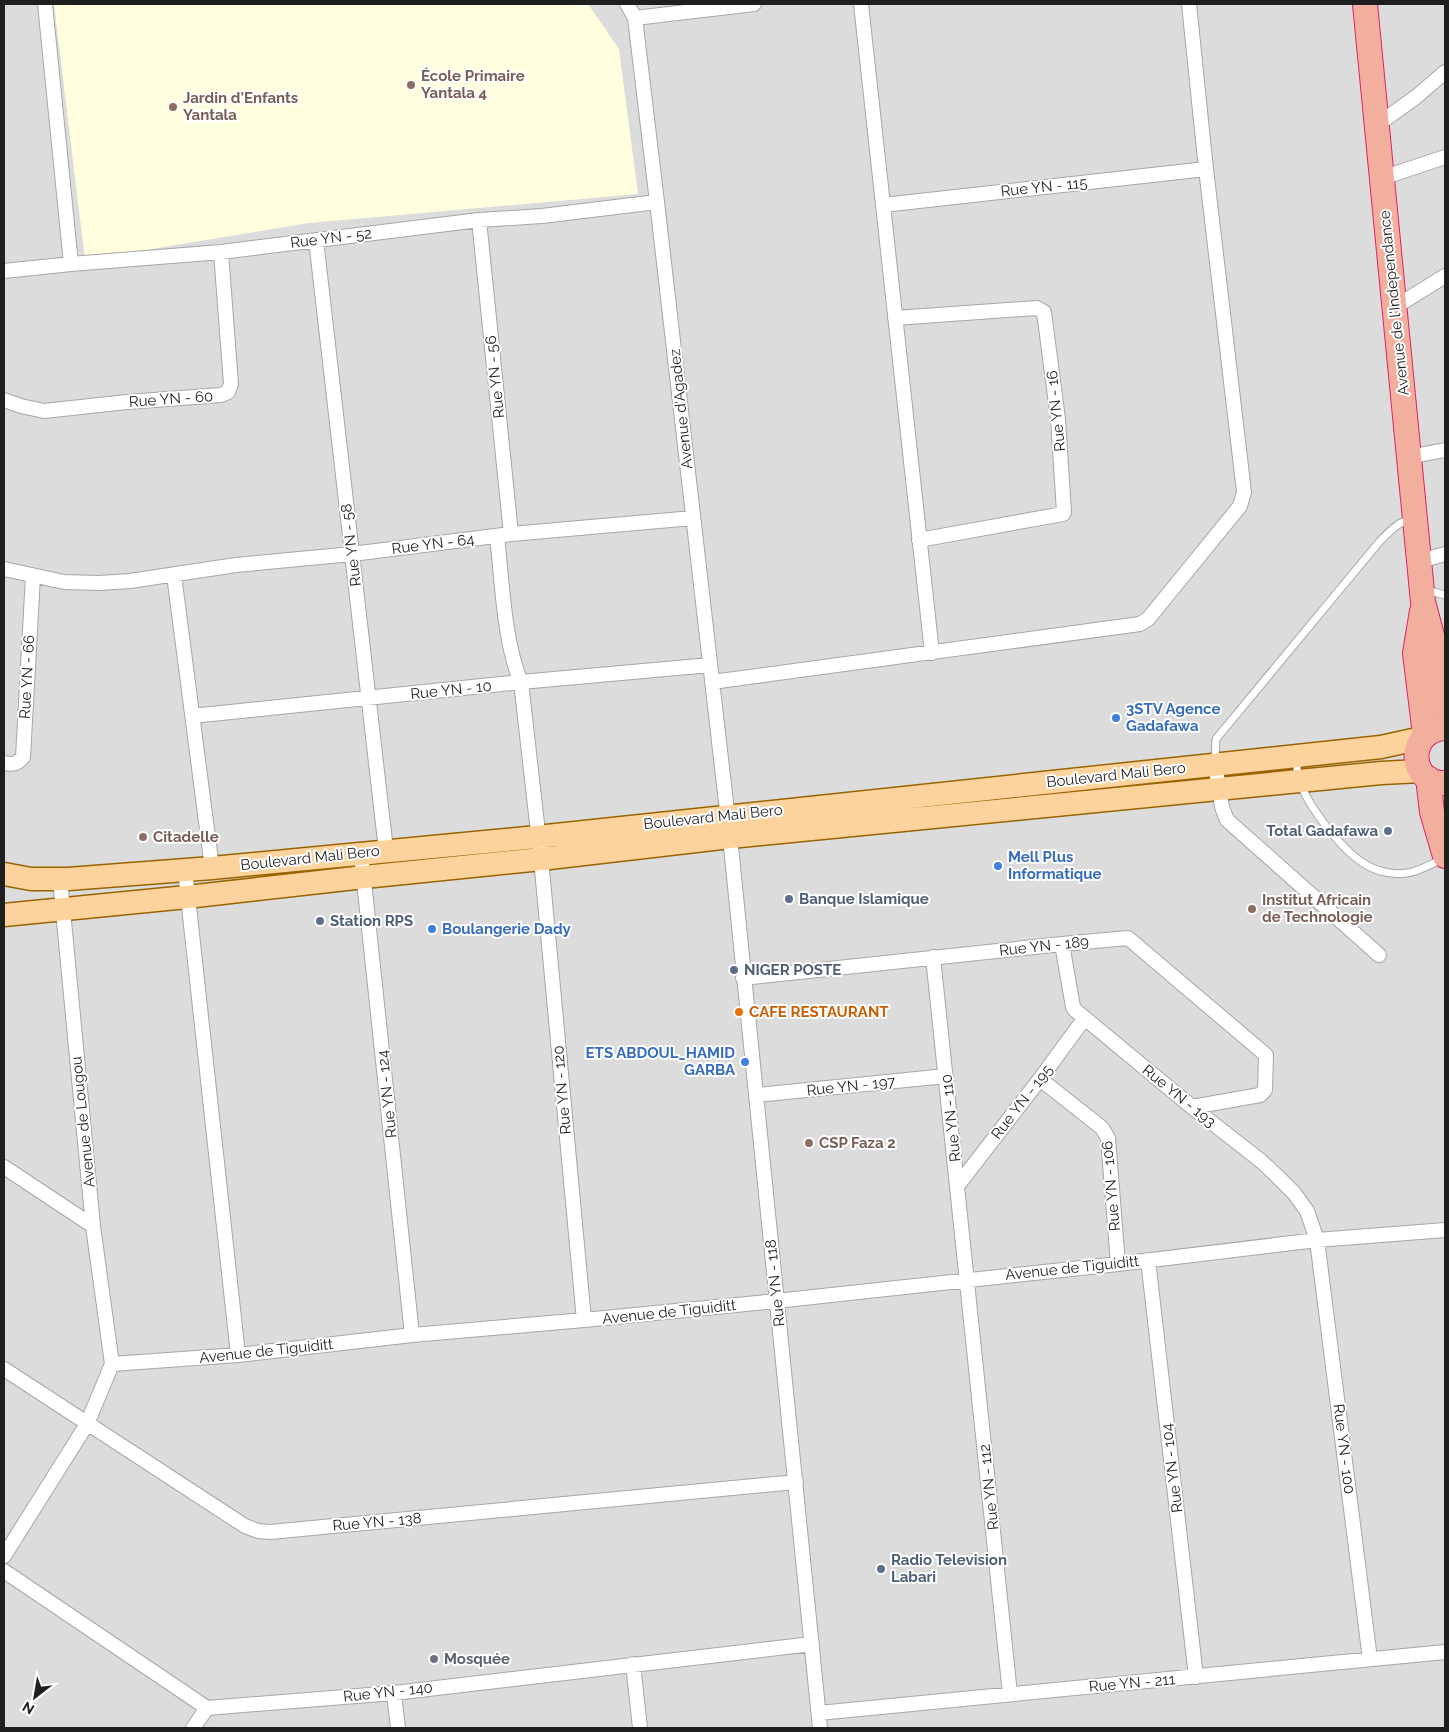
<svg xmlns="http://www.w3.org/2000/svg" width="1449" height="1732" viewBox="0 0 1449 1732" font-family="Raleway,sans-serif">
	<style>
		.residential { fill: #dddcdc }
		.education { fill: #fffede }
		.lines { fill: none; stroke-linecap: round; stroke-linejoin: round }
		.service-casing { stroke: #a6a6a6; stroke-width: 9 }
		.minor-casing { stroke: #a6a6a6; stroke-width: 16 }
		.primary-casing { stroke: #996400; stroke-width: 25 }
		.trunk-casing { stroke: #dc2366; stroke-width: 26 }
		.service { stroke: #fff; stroke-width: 7 }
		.minor { stroke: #fff; stroke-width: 14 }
		.primary { stroke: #fcd29d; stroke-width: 22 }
		.trunk { stroke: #f2af9e; stroke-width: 24 }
		.education-dot { fill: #8d6e63; stroke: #fff; stroke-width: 2 }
		.shop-dot { fill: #3f7fe0; stroke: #fff; stroke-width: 2 }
		.service-dot { fill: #5c6f8a; stroke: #fff; stroke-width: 2 }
		.food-dot { fill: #e8710a; stroke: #fff; stroke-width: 2 }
		.worship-dot { fill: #6b7280; stroke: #fff; stroke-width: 2 }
		.labels { text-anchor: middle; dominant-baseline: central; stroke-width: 4; stroke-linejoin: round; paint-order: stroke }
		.education-label { font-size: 15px; font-weight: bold; fill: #785e54; stroke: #fff; text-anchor: start }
		.street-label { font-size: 15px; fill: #1f1f1f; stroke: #fff }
		.shop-label { font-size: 15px; font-weight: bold; fill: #366cbe; stroke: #fff; text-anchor: start }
		.service-label { font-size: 15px; font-weight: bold; fill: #4e5e75; stroke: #fff; text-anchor: start }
		.food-label { font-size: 15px; font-weight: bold; fill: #c56008; stroke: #fff; text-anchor: start }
		.worship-label { font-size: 15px; font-weight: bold; fill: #5b616d; stroke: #fff; text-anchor: start }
	</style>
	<rect width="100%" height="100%" fill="#f0ece5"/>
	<!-- residential -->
	<path class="residential" d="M4,4H1445V1728H4Z"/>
	<!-- education -->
	<path class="education" d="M54,4H588L619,49L638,194L309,223L85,260Z"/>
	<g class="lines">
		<defs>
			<path id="service" d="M1426,590L1445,595
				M1296,759C1297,766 1297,775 1300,782C1309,808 1345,855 1370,867C1380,872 1395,875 1407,873C1419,872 1432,863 1443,859
				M1215,761L1216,739L1380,541C1389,532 1399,521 1412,519"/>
			<path id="minor" d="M45,4L71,264
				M627,4L635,18L657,202L730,837L820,1728
				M861,4L932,653
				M635,18L754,4
				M1377,125L1416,97L1445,72
				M1382,178L1445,157
				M883,205L1206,169
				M479,220L511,534
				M316,240L386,850
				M4,271L71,264L221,252L479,220L542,216L657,202
				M1395,307L1445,276
				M895,318L1037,308L1044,312L1058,419L1064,512L1063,514L919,540
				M4,400L21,406L44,411L127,402L221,395L228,392L231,384L221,252
				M1409,457L1445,450
				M497,536C502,580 504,643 521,682L541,859L584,1320
				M1420,561L1445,554
				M4,569L64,582L99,583L130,581L236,565L352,554L511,534L693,518
				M174,575L212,868
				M712,682L1140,624L1148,619L1240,506L1244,492L1206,169L1189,4
				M192,716L521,682L710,665
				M4,763C13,765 17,764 23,757L33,576
				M1215,764L1222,807L1227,820L1379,955
				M361,853L412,1335
				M185,870L238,1355
				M60,879L93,1226L112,1364
				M1062,944L1073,1007L1075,1010L1192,1107L1261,1161L1276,1175L1294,1193L1307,1211L1317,1240L1370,1659
				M933,957L1010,1694
				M743,978L1062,944L1128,938L1266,1055L1265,1090L1260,1095L1192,1107
				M1040,1079L1102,1128L1108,1138L1118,1264
				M757,1095L946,1076
				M4,1167L93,1226
				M958,1185L1040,1079L1084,1019
				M1148,1260L1196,1677
				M4,1369L245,1526L258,1531L270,1532L796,1482
				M4,1556L87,1424L112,1364L238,1355L412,1335L584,1320L776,1301L1118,1264L1317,1240L1445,1230
				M4,1571L207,1708L394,1693L812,1644
				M633,1664L640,1728
				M394,1693L398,1728
				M819,1713L1445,1652
				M193,1728L207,1708"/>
			<path id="primary" d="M4,874L31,879H68L212,868L537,837L1381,747L1422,738
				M4,915L187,897L364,877L541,859L730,837L1381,773L1421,771"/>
			<path id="trunk" d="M1365,4L1423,602L1437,654L1445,710
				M1422,611L1415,653L1425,735
				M1445,728C1406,730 1408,785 1445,783
				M1428,778L1432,812L1445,856"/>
		</defs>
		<!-- service casing -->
		<use href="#service" class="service-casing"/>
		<!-- minor casing -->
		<use href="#minor" class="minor-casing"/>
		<!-- primary casing -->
		<use href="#primary" class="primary-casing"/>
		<!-- trunk casing -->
		<use href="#trunk" class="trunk-casing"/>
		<!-- service -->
		<use href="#service" class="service"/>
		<!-- minor -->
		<use href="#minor" class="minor"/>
		<!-- primary -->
		<use href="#primary" class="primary"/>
		<!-- trunk -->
		<use href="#trunk" class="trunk"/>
	</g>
	<!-- markers -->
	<g class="education-dot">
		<circle cx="411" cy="85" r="5"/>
		<circle cx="173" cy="107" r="5"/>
		<circle cx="143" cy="837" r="5"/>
		<circle cx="1252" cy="909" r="5"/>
		<circle cx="809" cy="1143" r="5"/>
	</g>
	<g class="shop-dot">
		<circle cx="1116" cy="718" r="5"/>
		<circle cx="998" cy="866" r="5"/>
		<circle cx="432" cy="929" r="5"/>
		<circle cx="745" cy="1062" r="5"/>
	</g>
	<g class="service-dot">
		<circle cx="1388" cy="831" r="5"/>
		<circle cx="789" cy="899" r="5"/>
		<circle cx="320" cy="921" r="5"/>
		<circle cx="734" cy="970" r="5"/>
		<circle cx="881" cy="1569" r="5"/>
	</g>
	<circle class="food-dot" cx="739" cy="1012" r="5"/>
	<circle class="worship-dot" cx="434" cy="1659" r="5"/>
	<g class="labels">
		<!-- education labels -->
		<g class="education-label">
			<text x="421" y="76">École Primaire<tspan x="421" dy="17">Yantala 4</tspan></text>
			<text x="183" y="98">Jardin d'Enfants<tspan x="183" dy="17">Yantala</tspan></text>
			<text x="153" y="837">Citadelle</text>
			<text x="1262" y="900">Institut Africain<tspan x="1262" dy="17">de Technologie</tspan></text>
			<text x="819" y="1143">CSP Faza 2</text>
		</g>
		<!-- street labels -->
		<g class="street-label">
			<text transform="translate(1044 187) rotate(-6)">Rue YN - 115</text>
			<text transform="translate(331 238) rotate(-7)">Rue YN - 52</text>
			<text transform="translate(1394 303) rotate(-96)">Avenue de l'Independance</text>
			<text transform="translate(495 377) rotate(-96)">Rue YN - 56</text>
			<text transform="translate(171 399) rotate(-4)">Rue YN - 60</text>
			<text transform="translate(681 409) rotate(-96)">Avenue d'Agadez</text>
			<text transform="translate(1056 411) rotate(-96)">Rue YN - 16</text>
			<text transform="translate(433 544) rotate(-7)">Rue YN - 64</text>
			<text transform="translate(351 545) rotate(-97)">Rue YN - 58</text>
			<text transform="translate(27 677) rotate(-87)">Rue YN - 66</text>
			<text transform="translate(451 690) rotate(-6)">Rue YN - 10</text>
			<text transform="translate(1116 775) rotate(-6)">Boulevard Mali Bero</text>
			<text transform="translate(713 817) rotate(-6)">Boulevard Mali Bero</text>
			<text transform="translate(310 858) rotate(-6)">Boulevard Mali Bero</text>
			<text transform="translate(1044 946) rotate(-6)">Rue YN - 189</text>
			<text transform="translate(851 1086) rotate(-6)">Rue YN - 197</text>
			<text transform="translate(562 1090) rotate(-95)">Rue YN - 120</text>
			<text transform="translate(387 1094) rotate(-96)">Rue YN - 124</text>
			<text transform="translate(1179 1096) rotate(39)">Rue YN - 193</text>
			<text transform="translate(1022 1102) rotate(-52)">Rue YN - 195</text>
			<text transform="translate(951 1118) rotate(-96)">Rue YN - 110</text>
			<text transform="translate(83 1122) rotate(-96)">Avenue de Lougou</text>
			<text transform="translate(1111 1186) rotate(-95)">Rue YN - 106</text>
			<text transform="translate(1072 1268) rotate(-6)">Avenue de Tiguiditt</text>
			<text transform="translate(775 1283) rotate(-96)">Rue YN - 118</text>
			<text transform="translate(669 1312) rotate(-6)">Avenue de Tiguiditt</text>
			<text transform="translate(266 1351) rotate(-6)">Avenue de Tiguiditt</text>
			<text transform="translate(1344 1449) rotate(83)">Rue YN - 100</text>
			<text transform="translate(1172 1468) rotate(-97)">Rue YN - 104</text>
			<text transform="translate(989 1487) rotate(-96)">Rue YN - 112</text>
			<text transform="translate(377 1522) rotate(-5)">Rue YN - 138</text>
			<text transform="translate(1132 1683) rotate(-5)">Rue YN - 211</text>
			<text transform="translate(388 1692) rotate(-6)">Rue YN - 140</text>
		</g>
		<!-- shop labels -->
		<g class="shop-label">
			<text x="1126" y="709">3STV Agence<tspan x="1126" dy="17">Gadafawa</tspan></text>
			<text x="1008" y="857">Mell Plus<tspan x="1008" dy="17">Informatique</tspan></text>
			<text x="442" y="929">Boulangerie Dady</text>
			<text x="735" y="1053" text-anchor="end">ETS ABDOUL_HAMID<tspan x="735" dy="17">GARBA</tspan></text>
		</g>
		<!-- service labels -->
		<g class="service-label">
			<text x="1378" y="831" text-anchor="end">Total Gadafawa</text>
			<text x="799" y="899">Banque Islamique</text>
			<text x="330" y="921">Station RPS</text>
			<text x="744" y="970">NIGER POSTE</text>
			<text x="891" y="1560">Radio Television<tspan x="891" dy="17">Labari</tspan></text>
		</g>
		<!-- food labels -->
		<g class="food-label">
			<text x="749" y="1012">CAFE RESTAURANT</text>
		</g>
		<!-- worship labels -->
		<g class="worship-label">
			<text x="444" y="1659">Mosquée</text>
		</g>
	</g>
	<!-- border -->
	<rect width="1449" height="1732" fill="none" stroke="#1f1f1f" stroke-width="10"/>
	<!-- north arrow -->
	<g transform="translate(35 1697) rotate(211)" stroke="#ffffff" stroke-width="4" paint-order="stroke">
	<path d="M0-4L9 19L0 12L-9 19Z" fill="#1f1f1f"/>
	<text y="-8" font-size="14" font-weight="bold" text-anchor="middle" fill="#1f1f1f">N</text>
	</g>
</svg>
